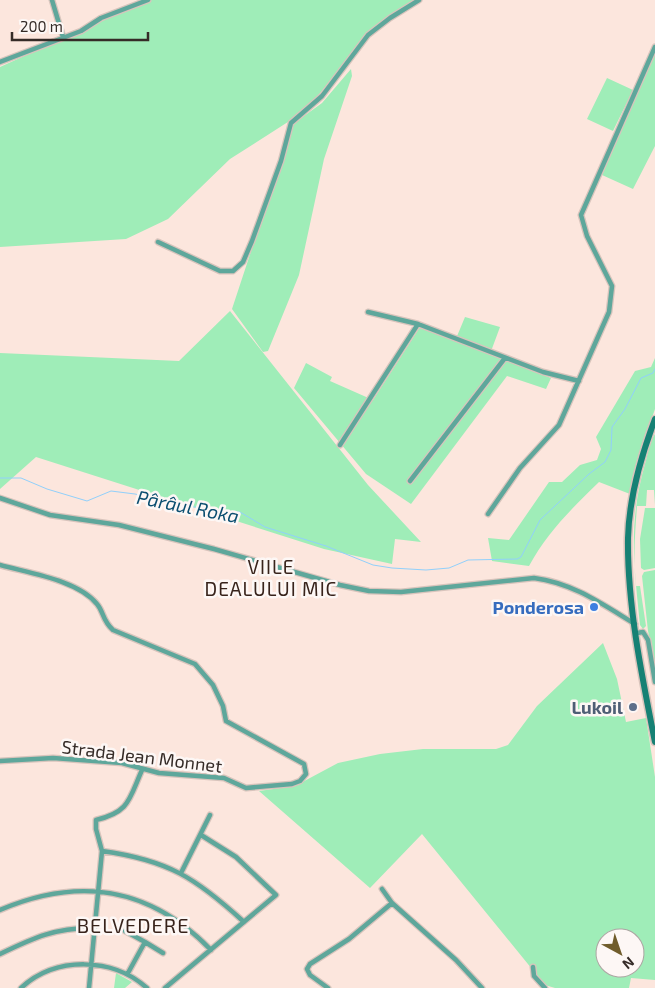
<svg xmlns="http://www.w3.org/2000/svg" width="655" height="988" viewBox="0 0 655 988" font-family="'Exo 2',sans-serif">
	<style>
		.green { fill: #9fedb8; fill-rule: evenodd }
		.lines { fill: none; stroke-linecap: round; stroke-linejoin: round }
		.stream { stroke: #91d0fb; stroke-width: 1 }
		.street-casing { stroke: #d8c4bc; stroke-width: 7 }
		.secondary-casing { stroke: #d8c4bc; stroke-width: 9 }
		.street { stroke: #5ea79b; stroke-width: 4.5 }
		.secondary { stroke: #168174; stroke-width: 6 }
		.shop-dot { fill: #3f7fe0; stroke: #fdf7f5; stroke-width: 2 }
		.service-dot { fill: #5c6f8a; stroke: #fdf7f5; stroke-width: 2 }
		.labels { text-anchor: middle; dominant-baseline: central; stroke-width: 5; stroke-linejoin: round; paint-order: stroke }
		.shop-label { font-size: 18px; font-weight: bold; fill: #366cbe; stroke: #fdf7f5; text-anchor: end }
		.service-label { font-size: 18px; font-weight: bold; fill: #4e5e75; stroke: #fdf7f5; text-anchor: end }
		.street-label { font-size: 18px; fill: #352b27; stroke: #fdf7f5 }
		.water-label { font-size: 19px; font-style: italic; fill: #0b4e70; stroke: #fdf7f5 }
		.neighbourhood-label { font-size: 19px; letter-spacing: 1px; fill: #38231b; stroke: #fdf7f5 }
		.quarter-label { font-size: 20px; letter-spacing: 1px; fill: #38231b; stroke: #fdf7f5 }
	</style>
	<rect width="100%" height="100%" fill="#fce6dd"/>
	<!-- green -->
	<path class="green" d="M148,0H414L382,24L348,58L317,97L291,120L230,159L168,219L126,239L0,247V67Z
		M655,53V146L633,189L602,175Z
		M351,69L352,76L324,159L299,275L268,351L263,352L232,309L293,124L322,103Z
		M607,78L633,90L613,131L587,119Z
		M230,311L368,485L421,542L395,539L392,564L324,549L36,457L0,489V353L179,361Z
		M465,317L500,327L490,354L551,378L546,389L507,376L411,504L366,474L294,388L306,363L332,377L330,381L373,400L420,327L455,341Z
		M655,358V409L642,447L630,494L599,482C572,508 547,533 529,566L492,561L488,538L509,540L549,482H562L580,465L597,460L601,449L596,437L635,371L651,367Z
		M655,434V505L654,490H647L646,506H637C635,533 633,559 636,586H640L646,626L643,629L640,625C634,565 628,524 645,464C648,454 649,442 655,434Z
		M645,508H655V568L644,570L641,568L640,539Z
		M655,570V663L648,631L642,576L644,572Z
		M603,643L617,679L626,722L646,718L655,777V980L631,978L629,988H555L545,985L422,834L370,888L259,791L295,786L338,763L380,754L423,749H496L508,745L537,706ZM605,938H635V968H605Z
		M116,973L132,982L125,988H114Z"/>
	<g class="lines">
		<!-- stream -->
		<path class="stream" d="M0,478H21L47,489L87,501L111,491L135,494L213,511L240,512L265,527L326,546L373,565L392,568L426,570L449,568L468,560L517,559L521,557L540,520L589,474L605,462L611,450L612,427L625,409L641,378L653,373L655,369"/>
		<defs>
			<path id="street" d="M52,0L63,37
				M0,62L81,31L101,18L148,0
				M158,242L220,271H233L243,262L252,241L281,161L291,123L322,96L368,35L390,18L419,0
				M368,312L418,324L543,372L579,381
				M340,445L418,324
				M410,481L505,358
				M0,498L50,515L119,525L214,549L340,585L369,591L401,592L534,578C573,583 602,604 635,624
				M488,514L520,468L559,425L609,312L612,286L587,236L581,215L655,47
				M0,565C28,573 78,580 97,604C104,612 102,620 113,630L195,664L213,685L223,706L226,721L304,764L306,774L300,781L292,784L246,788L224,778L159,773L122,763L53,758L0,761
				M637,633L643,632L648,640L655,682
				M102,851C168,860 196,878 244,922
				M181,873L210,815
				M382,889L392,903L456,960L482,988
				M0,910C80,876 150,887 211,950
				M125,931L145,942
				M0,954C33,938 57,927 94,928
				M533,967L534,976L545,988
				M128,973L145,942L163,953
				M21,988C56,956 112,957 147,988
				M89,988L102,851L96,829V820C130,812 129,799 142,770
				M165,988L276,895L236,857L201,835
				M328,988L310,975L307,969L310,964L349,939L392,903"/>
			<path id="secondary" d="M655,419C641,456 629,498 628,538C627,604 642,677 655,742"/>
		</defs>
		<!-- street casing -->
		<use href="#street" class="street-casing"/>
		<!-- secondary casing -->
		<use href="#secondary" class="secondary-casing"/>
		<!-- street -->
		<use href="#street" class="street"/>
		<!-- secondary -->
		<use href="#secondary" class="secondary"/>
	</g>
	<!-- markers -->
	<circle class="shop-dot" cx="594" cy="607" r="5"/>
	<circle class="service-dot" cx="633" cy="707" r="5"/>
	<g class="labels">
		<!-- shop labels -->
		<g class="shop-label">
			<text x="584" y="607">Ponderosa</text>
		</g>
		<!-- service labels -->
		<g class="service-label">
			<text x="623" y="707">Lukoil</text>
		</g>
		<!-- street labels -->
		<g class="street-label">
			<text transform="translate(142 756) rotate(7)">Strada Jean Monnet</text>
		</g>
		<!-- water labels -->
		<g class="water-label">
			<text transform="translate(188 506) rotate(11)">Pârâul Roka</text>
		</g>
		<!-- neighbourhood labels -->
		<g class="neighbourhood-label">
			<text x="271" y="566">VIILE<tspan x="271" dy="22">DEALULUI MIC</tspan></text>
		</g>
		<!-- quarter labels -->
		<g class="quarter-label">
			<text x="133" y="925">BELVEDERE</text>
		</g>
	</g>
	<!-- north arrow -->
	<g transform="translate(620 953) rotate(140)"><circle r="24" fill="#fdf7f5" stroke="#ada5a3"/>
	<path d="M0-4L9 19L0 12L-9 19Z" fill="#705c2b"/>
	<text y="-8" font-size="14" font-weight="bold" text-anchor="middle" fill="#352b27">N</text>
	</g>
	<!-- scale -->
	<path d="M12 32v8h136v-8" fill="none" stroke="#352b27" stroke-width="2.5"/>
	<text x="20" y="32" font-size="15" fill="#352b27" stroke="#fdf7f5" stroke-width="4" paint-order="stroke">200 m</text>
</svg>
